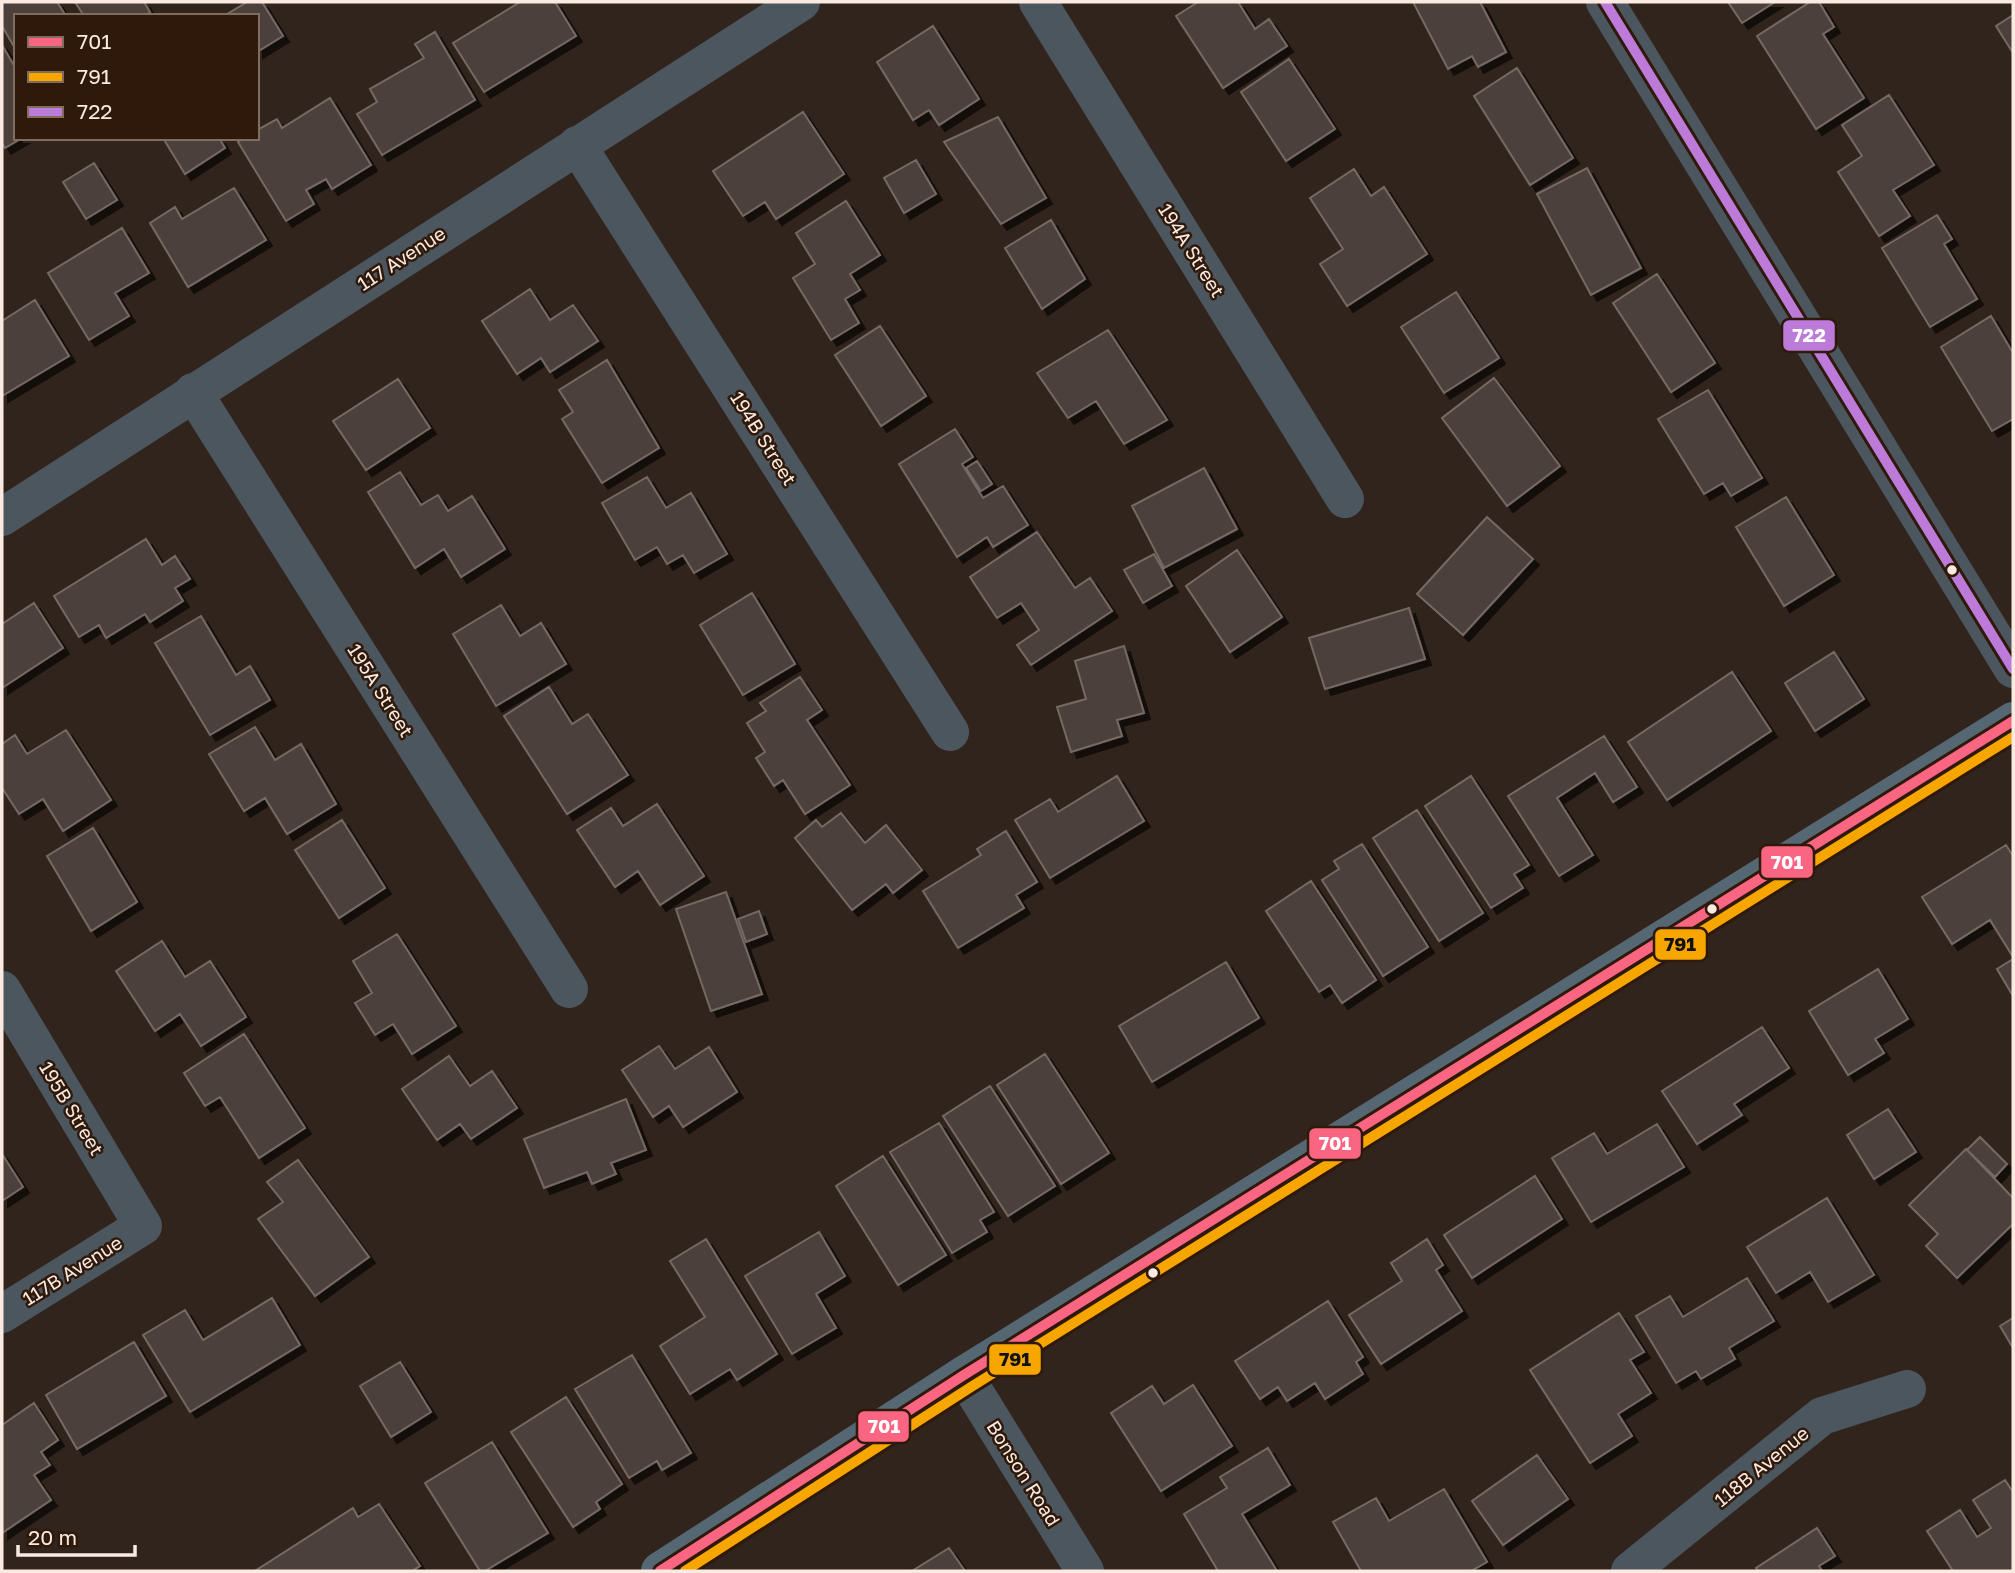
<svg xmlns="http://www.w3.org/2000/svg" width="2015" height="1573" viewBox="0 0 2015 1573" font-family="'Golos Text',sans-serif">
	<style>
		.building { fill: #4c413a; stroke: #756a63; stroke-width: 2; filter: url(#shadow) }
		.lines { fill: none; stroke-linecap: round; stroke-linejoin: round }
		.minor { stroke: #4c565e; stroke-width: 38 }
		.major { stroke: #566774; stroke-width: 38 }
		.bus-1-casing { stroke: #2f190a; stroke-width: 16 }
		.bus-2-casing { stroke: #2f190a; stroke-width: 16 }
		.bus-3-casing { stroke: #2f190a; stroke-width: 16 }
		.bus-1 { stroke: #fa6682; stroke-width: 10 }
		.bus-2 { stroke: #f7a600; stroke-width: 10 }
		.bus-3 { stroke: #bd7bd9; stroke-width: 10 }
		.bus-dot { fill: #fbeae1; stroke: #2f190a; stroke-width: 2.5 }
		.labels { text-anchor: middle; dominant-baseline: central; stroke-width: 5; stroke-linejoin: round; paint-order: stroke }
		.street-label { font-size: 19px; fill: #fbeae1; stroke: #2f190a }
		.line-badge { stroke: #2f190a; stroke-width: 2.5 }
		.badge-label { font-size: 19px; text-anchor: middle; font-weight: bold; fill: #fff }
		.pale-badge-label { font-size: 19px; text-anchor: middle; font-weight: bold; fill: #111 }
	</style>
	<defs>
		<filter id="shadow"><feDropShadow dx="6" dy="6" stdDeviation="0" flood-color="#0009"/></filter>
	</defs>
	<rect width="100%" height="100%" fill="#31241c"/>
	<!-- building -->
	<path class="building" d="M2,2H57L66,16H16V50L2,26Z
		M75,2H144L150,12L145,16H84Z
		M247,2H262L283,36L257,52V16H224Z
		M520,2H555L576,36L484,92L453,43Z
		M1198,2H1238L1255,29L1269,19L1287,46L1223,88L1176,16Z
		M1413,2H1480L1506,52L1478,67L1472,56L1448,69Z
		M1728,2H1775L1742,23Z
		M1810,2H1819L1834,27L1823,34L1864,98L1816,129L1757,36Z
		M2013,15V53L1996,26Z
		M933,26L979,99L939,125L929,110L913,120L877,62Z
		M435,32L475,100L382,155L357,114L377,102L370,89L424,58L415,44Z
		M2,45L16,69V138H22L5,148L2,143Z
		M1289,59L1335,129L1286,161L1241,92Z
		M1517,68L1573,158L1530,185L1474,96Z
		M1889,95L1934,165L1893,190L1910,216L1879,236L1838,172L1862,156L1842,125Z
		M330,98L371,165L332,189L326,179L306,190L314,204L286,221L238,142L244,138H257V130L277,119L282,128Z
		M803,112L844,174L776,219L765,202L743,216L713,171Z
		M998,117L1046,198L1001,224L944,142Z
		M163,138H219L225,148L185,174Z
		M916,160L936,194L904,213L884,178Z
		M94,163L117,200L86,219L63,182Z
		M1587,168L1641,268L1591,295L1537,194Z
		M1354,169L1371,196L1384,187L1427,254L1347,306L1320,264L1343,249L1310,198Z
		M234,188L266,240L188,287L150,223L175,207L182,219Z
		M846,201L880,255L850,274L860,290L845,299L859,323L831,340L793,278L815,264L796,233Z
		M1937,215L1952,239L1944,244L1977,299L1930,327L1882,248Z
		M1051,220L1085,279L1042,309L1005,248Z
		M122,228L149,273L115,293L129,316L89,340L48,273Z
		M1657,274L1715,363L1671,392L1613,303Z
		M530,289L550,320L573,305L598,341L550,372L541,358L517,374L482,321Z
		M1456,292L1499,358L1444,393L1401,327Z
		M35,300L69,356L2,396V321Z
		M1991,316L2013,353V419L1992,431L1941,347Z
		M880,326L926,396L881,426L835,355Z
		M1108,330L1167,420L1124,444L1096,401L1068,418L1037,373Z
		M607,360L659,448L602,483L562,419L573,412L559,390Z
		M1494,378L1560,466L1507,506L1442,418Z
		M398,379L430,428L366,470L333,421Z
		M1708,390L1762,478L1731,496L1723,483L1704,494L1658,419Z
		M955,429L973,457L962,464L983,498L1003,486L1028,525L993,547L987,537L957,557L899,464Z
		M977,461L992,484L981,491L966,468Z
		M1204,468L1237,529L1164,568L1132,506Z
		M400,472L421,505L438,495L448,511L472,496L505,549L461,577L444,549L415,568L368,492Z
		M647,477L666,508L691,493L727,554L694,573L683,555L667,564L657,547L635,560L602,503Z
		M1786,497L1834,575L1784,606L1736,527Z
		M1487,517L1533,559L1463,635L1417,594Z
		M1037,532L1075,588L1090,578L1112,611L1031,665L1017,645L1039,630L1021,603L997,618L970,577Z
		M146,539L162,565L175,556L190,579L175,588L183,601L150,622L145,614L106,638L99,625L79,637L54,596Z
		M1237,550L1282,617L1230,652L1186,586Z
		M1154,554L1172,586L1143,603L1124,570Z
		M752,593L795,664L743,695L700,625Z
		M34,603L63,648L2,688V624Z
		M501,605L520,636L541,623L566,664L496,706L453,634Z
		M1409,608L1425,659L1325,689L1309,638Z
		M201,616L236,675L250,666L270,700L210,735L155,643Z
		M1124,646L1144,713L1117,720L1122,736L1071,752L1057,707L1086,699L1075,661Z
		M1834,652L1864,699L1815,731L1785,683Z
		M1732,672L1771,731L1667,800L1628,742Z
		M800,677L822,710L807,720L850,785L805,814L783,780L774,786L756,758L765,752L747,723L766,711L760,703Z
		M549,687L572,724L588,714L628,775L567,814L504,716Z
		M255,727L275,760L301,744L336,804L287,834L265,798L244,811L209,754Z
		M66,730L111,800L63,831L43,799L19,814L2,788V744L15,735L27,754Z
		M1604,736L1637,787L1613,802L1595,773L1557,798L1593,855L1559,876L1508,796Z
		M1117,776L1144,821L1050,878L1015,820L1050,799L1058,812Z
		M1471,776L1529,865L1514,874L1523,888L1491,908L1425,806Z
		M657,804L704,876L660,905L638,871L615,887L577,830L611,808L623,826Z
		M1417,810L1483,913L1439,941L1373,838Z
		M841,813L865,843L886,825L922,870L893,893L886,884L852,910L795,838L816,820L822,827Z
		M342,820L385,888L339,918L295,850Z
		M93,828L137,902L91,931L47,856Z
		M1006,831L1037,882L1016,895L1024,908L958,948L923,891L981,855L977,849Z
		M1362,844L1428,947L1383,976L1322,880L1339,869L1334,861Z
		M2006,845L2013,856V957L1990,920L1952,944L1922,897Z
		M1311,881L1376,980L1342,1003L1330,985L1319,992L1266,911Z
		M726,892L762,994L711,1011L676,909Z
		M759,911L767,934L746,942L738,919Z
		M397,934L456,1026L412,1054L393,1024L375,1035L355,1003L372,993L353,961Z
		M162,941L185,977L210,961L246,1017L201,1046L180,1014L155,1031L116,971Z
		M2013,959V996L1997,969Z
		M1226,962L1259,1018L1152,1082L1119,1026Z
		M1878,969L1908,1019L1875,1039L1884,1053L1848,1075L1809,1011Z
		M1762,1027L1789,1068L1734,1104L1742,1115L1697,1144L1662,1091Z
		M244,1034L305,1128L259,1158L220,1097L205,1106L184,1073Z
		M659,1046L675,1069L709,1047L737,1092L683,1127L669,1106L653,1117L622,1070Z
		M1045,1054L1109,1153L1061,1184L997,1085Z
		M449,1056L470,1086L492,1071L517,1108L471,1139L460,1124L437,1140L402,1089Z
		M990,1086L1055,1186L1008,1216L943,1116Z
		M626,1099L646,1150L611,1163L616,1174L592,1184L587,1172L544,1188L524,1139Z
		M1888,1109L1916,1152L1874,1179L1847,1135Z
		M939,1123L994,1212L980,1220L987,1232L952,1253L890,1152Z
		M1657,1124L1684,1167L1591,1222L1552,1158L1594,1133L1607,1154Z
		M1980,1137L2007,1164L1995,1177L1967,1150Z
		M1966,1149L2013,1198V1224L1957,1278L1926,1246L1938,1234L1909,1205Z
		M2,1154L23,1187L2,1201Z
		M883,1156L946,1255L898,1285L836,1186Z
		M298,1160L369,1257L315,1296L258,1219L283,1202L267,1182Z
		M1535,1176L1562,1219L1472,1278L1444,1235Z
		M1827,1198L1874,1275L1828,1302L1810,1272L1776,1293L1747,1247Z
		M819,1232L845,1276L816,1294L836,1328L792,1354L745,1276Z
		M706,1239L777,1354L737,1380L730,1369L690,1394L660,1346L705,1317L670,1261Z
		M1427,1239L1443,1265L1436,1270L1462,1311L1381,1364L1349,1315L1402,1281L1391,1263Z
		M1747,1278L1774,1321L1729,1348L1735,1359L1701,1379L1696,1371L1676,1383L1636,1316L1670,1296L1683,1317Z
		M272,1298L300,1345L190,1412L143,1335L185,1310L203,1340Z
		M1328,1301L1363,1357L1356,1362L1363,1374L1325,1399L1315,1383L1287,1401L1278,1387L1260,1399L1235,1361Z
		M1619,1313L1644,1352L1630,1360L1651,1393L1618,1414L1632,1436L1590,1463L1530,1370Z
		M2013,1318V1348L2000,1326Z
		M134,1342L166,1396L77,1449L46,1395Z
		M632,1355L691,1453L662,1470L657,1461L629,1478L575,1389Z
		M400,1362L431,1412L391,1437L360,1386Z
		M1193,1385L1232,1446L1161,1491L1111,1413L1152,1386L1164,1404Z
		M566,1397L622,1484L596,1502L600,1509L573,1527L511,1432Z
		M34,1403L58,1440L41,1452L50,1465L34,1475L51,1500L2,1533V1425Z
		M492,1442L548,1533L485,1571H480L425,1483Z
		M1268,1448L1290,1485L1242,1514L1277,1571H1218L1184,1514L1227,1488L1220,1477Z
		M1537,1455L1568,1499L1503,1545L1472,1501Z
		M2005,1480L2013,1492V1571H1953L1927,1531L1960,1510L1977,1537L1991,1528L1973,1500Z
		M1444,1489L1487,1562L1471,1571H1361L1333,1522L1376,1498L1389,1521Z
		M379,1504L420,1566L412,1571H255L353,1508L358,1517Z
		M1817,1528L1835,1556L1819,1566L1822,1571H1758L1756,1568Z
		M949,1548L965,1571H912Z"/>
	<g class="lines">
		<!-- minor -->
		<path class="minor" d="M1038,2L1345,499
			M1605,2L2013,669
			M577,145L950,732
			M193,392L569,989
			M2,517L801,2
			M2,990L143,1226L2,1314
			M964,1375L1085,1571
			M1630,1571L1822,1416L1907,1389"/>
		<!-- major -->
		<path class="major" d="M660,1571L964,1375L2013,721"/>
		<defs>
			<path id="bus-1" d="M660,1571L964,1375L2013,721"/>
			<path id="bus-2" d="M685,1571L971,1387L2013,737"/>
			<path id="bus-3" d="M1605,2L2013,669"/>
		</defs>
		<!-- bus-1 casing -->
		<use href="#bus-1" class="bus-1-casing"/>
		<!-- bus-2 casing -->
		<use href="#bus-2" class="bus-2-casing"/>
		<!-- bus-3 casing -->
		<use href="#bus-3" class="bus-3-casing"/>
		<!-- bus-1 -->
		<use href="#bus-1" class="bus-1"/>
		<!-- bus-2 -->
		<use href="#bus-2" class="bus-2"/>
		<!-- bus-3 -->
		<use href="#bus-3" class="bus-3"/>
	</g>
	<!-- markers -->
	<g class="bus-dot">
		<circle cx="1952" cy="570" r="6"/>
		<circle cx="1712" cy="909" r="6"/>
		<circle cx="1153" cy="1273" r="6"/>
	</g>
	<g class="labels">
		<!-- street labels -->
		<g class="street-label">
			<text transform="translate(1192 250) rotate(58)">194A Street</text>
			<text transform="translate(401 258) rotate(-33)">117 Avenue</text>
			<text transform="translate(764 438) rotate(58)">194B Street</text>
			<text transform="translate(381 690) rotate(58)">195A Street</text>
			<text transform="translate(72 1108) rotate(59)">195B Street</text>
			<text transform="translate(72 1270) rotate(-32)">117B Avenue</text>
			<text transform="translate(1761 1466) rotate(-39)">118B Avenue</text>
			<text transform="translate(1024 1473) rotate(58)">Bonson Road</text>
		</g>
	</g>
	<g class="line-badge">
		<rect x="1782" y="319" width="54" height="33" rx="7" fill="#bd7bd9"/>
		<rect x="1760" y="845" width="54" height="34" rx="7" fill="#fa6682"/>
		<rect x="1654" y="928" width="53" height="33" rx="7" fill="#f7a600"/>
		<rect x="1308" y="1127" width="54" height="33" rx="7" fill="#fa6682"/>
		<rect x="988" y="1343" width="54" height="33" rx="7" fill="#f7a600"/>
		<rect x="857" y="1410" width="53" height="33" rx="7" fill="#fa6682"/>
	</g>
	<g class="badge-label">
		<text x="1809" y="342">722</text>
		<text x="1787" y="869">701</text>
		<text x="1335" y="1150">701</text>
		<text x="884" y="1433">701</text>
	</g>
	<g class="pale-badge-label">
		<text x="1680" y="951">791</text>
		<text x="1015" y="1366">791</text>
	</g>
	<!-- border -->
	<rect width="2015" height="1573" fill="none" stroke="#fbeae1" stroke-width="7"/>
	<!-- legend -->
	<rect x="14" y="14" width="245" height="126" fill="#2f190a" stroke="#816d60" stroke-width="2"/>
	<rect x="28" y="37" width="35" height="10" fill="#fa6682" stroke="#816d60" stroke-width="2"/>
	<text x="77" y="49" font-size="21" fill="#fbeae1">701</text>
	<rect x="28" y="72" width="35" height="10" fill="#f7a600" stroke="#816d60" stroke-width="2"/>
	<text x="77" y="84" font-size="21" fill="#fbeae1">791</text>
	<rect x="28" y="107" width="35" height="10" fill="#bd7bd9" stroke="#816d60" stroke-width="2"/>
	<text x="77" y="119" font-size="21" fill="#fbeae1">722</text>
	<!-- scale -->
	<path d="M18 1545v10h117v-10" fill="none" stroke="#fbeae1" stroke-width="3.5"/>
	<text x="28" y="1545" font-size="21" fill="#fbeae1" stroke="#2f190a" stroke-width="5" paint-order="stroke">20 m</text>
</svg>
